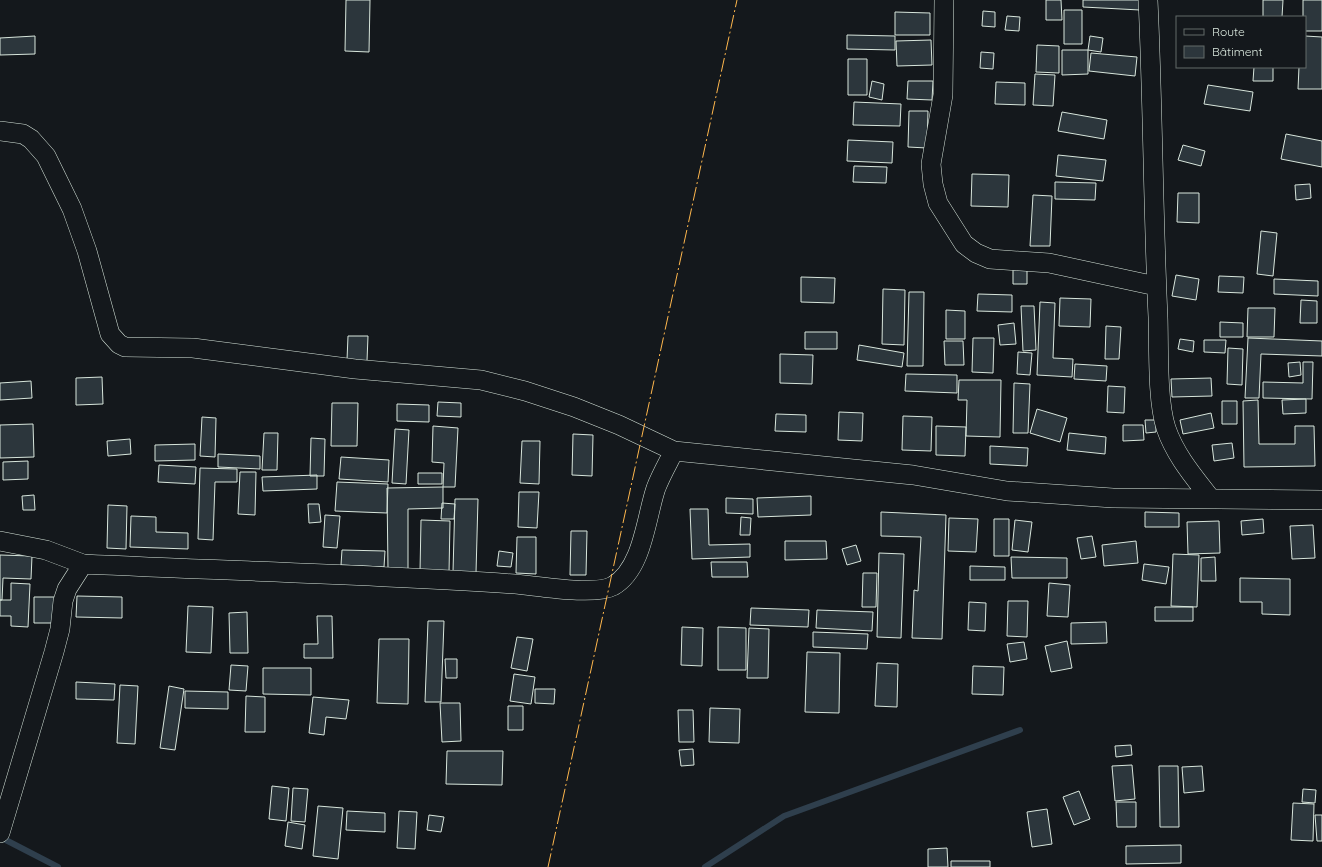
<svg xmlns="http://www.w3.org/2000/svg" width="1322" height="867" viewBox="0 0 1322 867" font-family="Quicksand,sans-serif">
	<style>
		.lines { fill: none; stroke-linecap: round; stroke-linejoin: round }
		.stream { stroke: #2f3f4d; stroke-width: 6 }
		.building { fill: #2c363c; stroke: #d8e6dc }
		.street-casing { stroke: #d8e6dc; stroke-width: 20 }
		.street { stroke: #14181c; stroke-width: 19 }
		.power { stroke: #ffb74d; stroke-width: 1; stroke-dasharray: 14 3 2 3; stroke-linecap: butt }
	</style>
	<rect width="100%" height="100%" fill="#14181c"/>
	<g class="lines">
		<!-- stream -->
		<path class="stream" d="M0,837L58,867
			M705,867L784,816L1020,730"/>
	</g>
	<!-- building -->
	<path class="building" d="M346,0H370L369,52L345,51Z
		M1046,0H1061L1062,20H1046Z
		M1083,0H1141L1140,10L1083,7Z
		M1263,0H1283L1282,17H1263Z
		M1303,0H1322V31H1305V17H1303Z
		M1064,10H1082V44H1064Z
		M983,11L995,12V27L982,26Z
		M895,12L930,13V35H895Z
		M1007,16L1020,17L1019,31L1005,30Z
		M847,35L895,36V50L847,49Z
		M35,36V54L0,55V38Z
		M1090,36L1103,38L1101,52L1088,50Z
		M1305,36L1322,37V89H1298L1299,67H1305Z
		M931,40L932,65L897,66L896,41Z
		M1037,45L1059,46V73L1036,72Z
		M1062,50H1088V74L1062,75Z
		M981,52L994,53L993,69L980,68Z
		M1091,53L1137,57L1135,76L1089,71Z
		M848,59H867V95H848Z
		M1254,67H1273V81H1253Z
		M1035,74L1055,75L1053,106L1033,105Z
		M872,81L884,84L882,100L869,97Z
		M908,81H933L932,100L907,99Z
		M996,82L1025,83V105L995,104Z
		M1208,85L1253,92L1250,111L1204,104Z
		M854,102L901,104L900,126L853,125Z
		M909,111H928L927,148L908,147Z
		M1062,112L1107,120L1104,139L1058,131Z
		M1286,134L1322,141V167L1281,159Z
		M848,140L893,142L892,163L847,161Z
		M1183,145L1205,151L1201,166L1178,160Z
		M1058,155L1106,160L1103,181L1056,176Z
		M854,166L887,167L886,183L853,182Z
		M972,174L1009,175L1008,207L971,206Z
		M1055,182L1096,183L1095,200L1055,199Z
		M1310,184L1311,198L1296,200L1295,185Z
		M1178,193H1199V223L1177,222Z
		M1033,195L1052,196L1050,246H1030Z
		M1261,231L1277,233L1273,276L1257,274Z
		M1013,270H1027V284H1013Z
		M1176,275L1199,279L1196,300L1172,296Z
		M1219,276L1244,277L1243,293L1218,292Z
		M801,277L835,278L834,303L801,302Z
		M1274,279L1318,281V296L1274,294Z
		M883,289L905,290L904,345L882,344Z
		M909,292H924L923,366H907Z
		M978,294L1012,295V312L977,311Z
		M1060,298L1091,299L1090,327L1059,326Z
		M1301,300L1317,301V323H1300Z
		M1040,302L1055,303L1053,358L1073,359L1072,377L1037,375Z
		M1021,306H1034L1036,350L1023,351Z
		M1248,308H1275L1274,337H1247Z
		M946,310L965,311V339H946Z
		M1220,322L1243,323V337H1220Z
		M1014,323L1016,344L1000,345L998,325Z
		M1106,326L1121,327L1119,359H1105Z
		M805,332H837V349H805Z
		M348,336H368L367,361L347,360Z
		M973,338H994L993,373L972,372Z
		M1248,338L1322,341V356L1261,354L1259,398H1245Z
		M1180,339L1194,341L1193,352L1178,349Z
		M1204,340H1226L1225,353L1204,352Z
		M944,341H963L964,365H945Z
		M859,345L904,353L902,367L857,360Z
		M1228,348L1243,349L1242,385L1227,384Z
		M1018,352L1032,353L1030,375L1017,374Z
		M780,354L813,355L812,384L780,383Z
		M1300,362L1301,375L1289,377L1288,363Z
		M1303,362H1313L1312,399L1263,398V382L1303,383Z
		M1075,364L1107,366L1106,381L1074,379Z
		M906,374L957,375V393L905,391Z
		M102,377L103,404L76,405V378Z
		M1211,378L1212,396L1172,397L1171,379Z
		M959,380H1001L1000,437L966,436L967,400H958Z
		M31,381L32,398L0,400V383Z
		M1014,383L1030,384L1028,433H1013Z
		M1108,386L1125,387L1124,413L1107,412Z
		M1306,399V413L1283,414L1282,400Z
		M1258,400L1259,444H1295V426H1314L1315,466L1244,467L1243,401Z
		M1222,401H1237V424H1222Z
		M438,402L461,403V417L437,416Z
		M332,403H358L357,446H331Z
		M397,404L429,405V422L397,421Z
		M1037,409L1067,418L1060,442L1030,433Z
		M839,412L863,413L862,441L838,440Z
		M1211,413L1214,428L1183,434L1180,420Z
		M776,414L806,415V432L775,431Z
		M903,416L932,417L931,451L902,450Z
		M202,417L216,418L215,457L200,456Z
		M1145,420H1156V432L1146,433Z
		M33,424L34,457L0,458V425Z
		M1123,425H1143L1144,440L1123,441Z
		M433,426L458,428L455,487H443L444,463L432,462Z
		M936,426L966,427L965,456L936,455Z
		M395,429L409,430L406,484L392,483Z
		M264,433H278L277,470H262Z
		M1069,433L1106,437L1105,454L1067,450Z
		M573,434L593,435L592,476L572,475Z
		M311,438L325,439L324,476H310Z
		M130,439L131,454L108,456L107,441Z
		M522,441H540L539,484L520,483Z
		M1232,443L1234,458L1214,461L1212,445Z
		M195,444V460L155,461V445Z
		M990,446L1028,448L1027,466L990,464Z
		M218,454L260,456V469L218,467Z
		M341,457L389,460L388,482L339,479Z
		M28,461V479L3,480V462Z
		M159,465L196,467L195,484L158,482Z
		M200,468L237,469V482H215L213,540L198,539Z
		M240,472H256L255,515L238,514Z
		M418,473H442V484H418Z
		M317,475V489L263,491L262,477Z
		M337,482L388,484L387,513L335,511Z
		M443,487V508L408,509V570H388L387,488Z
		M519,492H539L537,528L518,527Z
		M34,495L35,510H23L22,496Z
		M811,496V515L758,517L757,498Z
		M726,498L753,499V514L726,513Z
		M455,499H478L476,573L453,572Z
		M442,503L455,504L454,519H441Z
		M308,504H319L321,522L309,523Z
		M108,505L127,506L126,549L107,548Z
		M690,509H708L709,545L750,544V557L692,559Z
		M881,512L946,515L942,639L912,638L914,590L918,591L921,537L881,536Z
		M1145,512L1179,513V527H1145Z
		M325,515L340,516L337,548L323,547Z
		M131,516L156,517V532L188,533V549L130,547Z
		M741,517L751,518L750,535H740Z
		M949,518L978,519L976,552L948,551Z
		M994,519H1009V556H994Z
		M1263,519L1264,533L1242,535L1241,521Z
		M421,520L450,521L449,573L420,572Z
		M1015,520L1032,522L1028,552L1012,550Z
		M1219,521L1220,553L1188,554L1187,522Z
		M1313,525L1315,558L1292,559L1290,526Z
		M571,531H587L586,575H570Z
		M1092,536L1096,557L1081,559L1077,538Z
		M517,537H536V574L516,573Z
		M785,541H826L827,559L785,560Z
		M1136,541L1138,563L1104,566L1102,545Z
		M856,545L861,561L847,565L842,549Z
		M342,550L385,551L384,567L341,565Z
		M499,551L513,553L511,567L497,566Z
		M879,553L904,554L901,638L877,637Z
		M1173,554L1199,555L1197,607L1171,606Z
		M0,555L32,556L31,579L3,578L2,600H0Z
		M1011,557L1067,558V578H1012Z
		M1215,557L1216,581H1201V558Z
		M711,562H747L748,577H712Z
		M1144,564L1169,567L1166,584L1142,580Z
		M970,566L1005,567V580H970Z
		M863,573H877L876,607H862Z
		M1240,578L1290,579V615L1262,614V602H1240Z
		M11,583L30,584L28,627L11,626V616H0V600H11Z
		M1049,583L1070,585L1068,617L1047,616Z
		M77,596L122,597V618L76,617Z
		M34,597H57V623H34Z
		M1008,601H1028L1027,637L1007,636Z
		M969,602L986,603L985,631L968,630Z
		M188,606L213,607L211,653L186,652Z
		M1155,607H1193V621H1155Z
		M751,608L809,610L808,627L750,625Z
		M817,610L873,612L872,631L816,628Z
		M247,612L248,653H230L229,613Z
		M317,616H332L333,658H304V644H318Z
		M428,621H444L441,702H425Z
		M1106,622L1107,643L1071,644V623Z
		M682,627L703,628L702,666L681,665Z
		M718,627L746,628V670H718Z
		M749,628L769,629L768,678H747Z
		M813,632L868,634L867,649L813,647Z
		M517,637L533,639L527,671L511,668Z
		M379,639H409L408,704L377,703Z
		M1067,641L1072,668L1051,672L1045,646Z
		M1024,642L1027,659L1010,662L1007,644Z
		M807,652L840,653L839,713L805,712Z
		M445,659H457V678H446Z
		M877,663L898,664L897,707L875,706Z
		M231,665L248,666L246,691L229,690Z
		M973,666L1004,667L1003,695L972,694Z
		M263,668H311V695L263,694Z
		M514,674L535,677L531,704L510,701Z
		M76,682L115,684L114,700L76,699Z
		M120,685L138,686L135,744L117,743Z
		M169,686L184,689L175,750L160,748Z
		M535,689H555L554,704L535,703Z
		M185,691L228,692V709L185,708Z
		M246,696L265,697V732H245Z
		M313,697L349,700L346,719L326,717L324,735L309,733Z
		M440,703H460L461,741L442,742Z
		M508,706H523V730H508Z
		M710,708L740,709L739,743L709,742Z
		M678,710H693L694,742H679Z
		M1131,745L1132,755L1116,757L1115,746Z
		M693,749L694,765L681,766L679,750Z
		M447,751H503L502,785L446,784Z
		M1132,765L1135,799L1115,801L1112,766Z
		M1159,766H1178L1179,827H1160Z
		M1202,766L1204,791L1184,793L1182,767Z
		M272,786L289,788L286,821L269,819Z
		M293,788L308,789L305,822L291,821Z
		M1303,789L1316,790L1315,803L1302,802Z
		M1079,791L1090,819L1074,825L1063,797Z
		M1116,802H1136V827H1117Z
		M1293,803L1314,804L1313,841L1291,840Z
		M318,806L343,808L338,859L313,856Z
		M1047,809L1052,844L1032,847L1027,812Z
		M347,811L385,813V832L346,830Z
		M399,811L417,812L415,849L397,848Z
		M429,815L444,817L441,832L427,830Z
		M1315,815H1322V841H1317Z
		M288,822L305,825L302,849L285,846Z
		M1181,845V863L1126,864V846Z
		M947,848L948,867H928V849Z
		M951,861H990V867H951Z"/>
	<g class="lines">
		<defs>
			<path id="street" d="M944,0L943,95L931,164L933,184L938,203L964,244L976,253L990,259L1049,263L1156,286
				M1148,0C1153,106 1153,211 1158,317C1159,348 1157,400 1166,428C1175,455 1194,477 1211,499
				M0,131L23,134L31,139L46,156L72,209L87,251L110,334L119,344L125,347L193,348L355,369L481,380L525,391L574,407L619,425L674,451L913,475L1007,491L1113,498L1322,500
				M0,541L46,550L83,564
				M0,833L54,652L60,629L63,601L67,589L83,564C227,571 371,574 515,584C538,586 594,596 613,586C643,569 646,517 656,488C661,475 668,463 674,451"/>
		</defs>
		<!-- street casing -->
		<use href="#street" class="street-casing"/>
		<!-- street -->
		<use href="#street" class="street"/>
		<!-- power -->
		<path class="power" d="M548,867L737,0"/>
	</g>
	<!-- legend -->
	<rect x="1176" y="16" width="130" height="52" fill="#14181c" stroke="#626a69"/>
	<rect x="1184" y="29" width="20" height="6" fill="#14181c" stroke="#626a69"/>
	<text x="1212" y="36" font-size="12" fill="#d8e6dc">Route</text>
	<rect x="1184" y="46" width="20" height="12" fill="#2c363c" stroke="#626a69"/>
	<text x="1212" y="56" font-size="12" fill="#d8e6dc">Bâtiment</text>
</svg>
